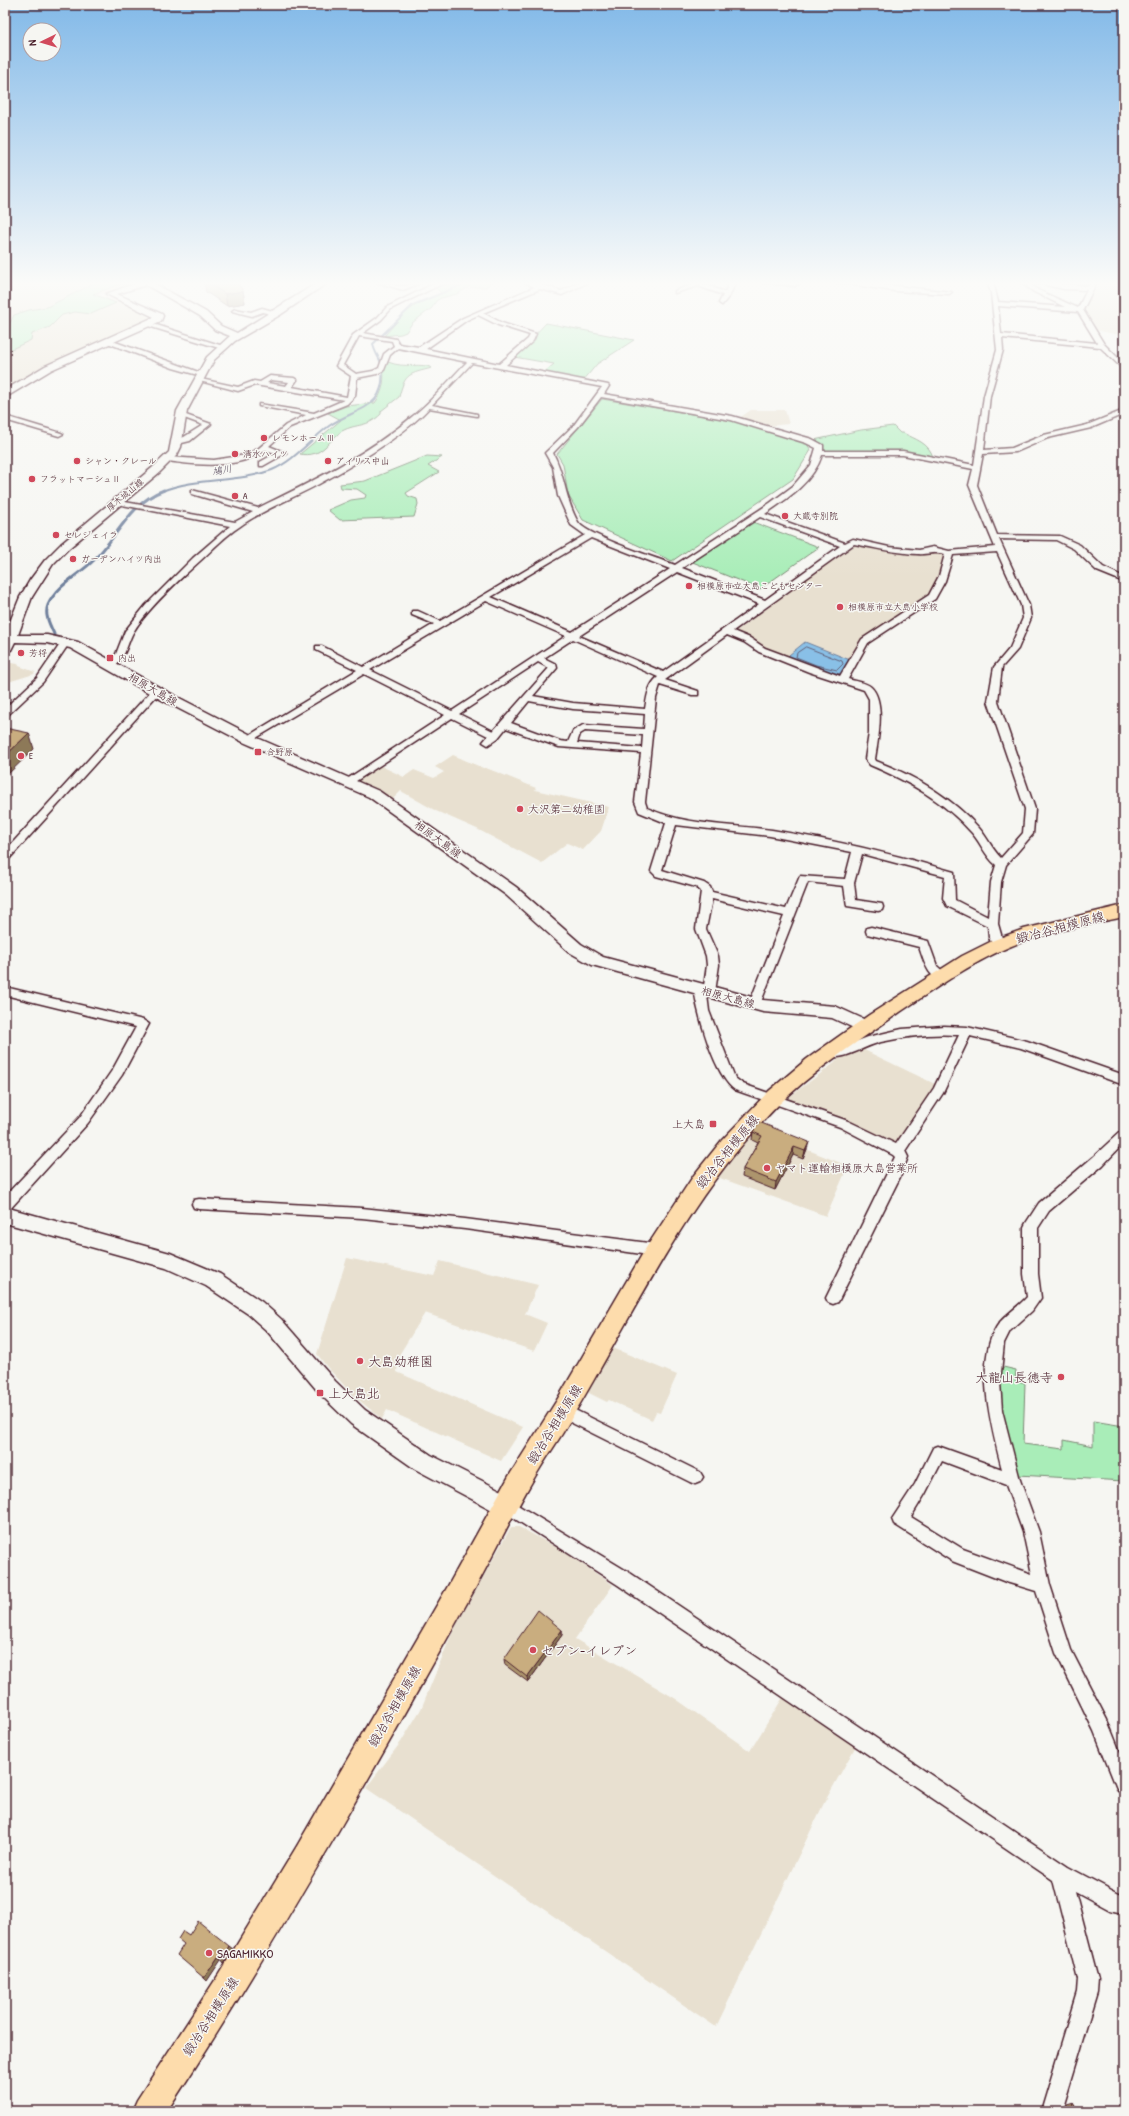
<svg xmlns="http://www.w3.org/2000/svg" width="1129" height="2116" viewBox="0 0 1129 2116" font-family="'Patrick Hand','Klee One',sans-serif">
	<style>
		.built { fill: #e8e0d0 }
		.green { fill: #a9edb8; stroke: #7a8672 }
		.water { fill: #89c0e7; stroke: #70809c }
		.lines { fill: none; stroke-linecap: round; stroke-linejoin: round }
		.shore { stroke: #635f76; stroke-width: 1 }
		.stream-far1 { stroke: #70809c; stroke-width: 2 }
		.stream { stroke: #70809c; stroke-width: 3 }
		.street-casing { stroke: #4a1f2b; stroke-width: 3 }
		.secondary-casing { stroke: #4a1f2b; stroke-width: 3 }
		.primary-casing { stroke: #4a1f2b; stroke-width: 3 }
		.street { fill: #f6f6f2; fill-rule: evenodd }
		.secondary { fill: #f6f6f2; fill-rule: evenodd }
		.primary { fill: #fddcac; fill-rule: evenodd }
		.wall { fill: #ad956d; stroke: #4a1f2b }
		.shaded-wall { fill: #8d7959; stroke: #4a1f2b }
		.building { fill: #c9ad7f; stroke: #4a1f2b }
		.poi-dot { fill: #d1495b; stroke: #f6f6f2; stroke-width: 1.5 }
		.labels { text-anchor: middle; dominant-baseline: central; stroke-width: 3; stroke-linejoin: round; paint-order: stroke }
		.far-poi-label { font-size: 9px; fill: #4a1f2b; stroke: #f6f6f2; text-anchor: start }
		.far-street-label { font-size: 9px; fill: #4a1f2b; stroke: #f6f6f2 }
		.far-water-label { font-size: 10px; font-style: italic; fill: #5d4f63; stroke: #f6f6f2 }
		.street-label { font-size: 11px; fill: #4a1f2b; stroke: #f6f6f2 }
		.poi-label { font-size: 11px; fill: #4a1f2b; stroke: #f6f6f2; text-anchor: start }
		.near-street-label { font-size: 13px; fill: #4a1f2b; stroke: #f6f6f2 }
		.near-poi-label { font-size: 13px; fill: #4a1f2b; stroke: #f6f6f2; text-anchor: start }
	</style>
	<rect width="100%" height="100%" fill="#f6f6f2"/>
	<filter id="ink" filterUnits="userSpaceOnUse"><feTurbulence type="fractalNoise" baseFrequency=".025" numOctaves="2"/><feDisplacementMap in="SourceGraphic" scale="8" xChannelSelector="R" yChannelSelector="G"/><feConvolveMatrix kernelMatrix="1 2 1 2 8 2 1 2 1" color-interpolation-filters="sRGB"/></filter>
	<g filter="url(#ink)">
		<!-- built -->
		<path class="built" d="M5,281H137L99,295L122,302L152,318L44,367L5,390Z
			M1099,281H1124V336L1095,330L1083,312L1085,303L1096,289Z
			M751,410H785L789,424L767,426L739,418Z
			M854,543L944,552L946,555L939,580L930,596L862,640L841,674L815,669L767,649L749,638L735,632Z
			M5,662L18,664L19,666L35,672L34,674L5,683Z
			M453,755L483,768H486L536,788L535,790L609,807L601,831L583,850L567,843L542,863L477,829L436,811L401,791L393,799L355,781L379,765L404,777L414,770L434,778L444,772L435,767Z
			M862,1049L937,1085L899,1145H894L791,1101L789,1097L832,1065L836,1060Z
			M756,1129L848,1166L826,1216L717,1177Z
			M347,1258L434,1276L440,1261L538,1285L525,1314L547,1323L534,1351L425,1313L399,1355L397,1372L523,1427L501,1461L387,1410L382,1419L354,1396L327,1367L317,1354Z
			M613,1348L677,1375L660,1413L656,1412L652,1420L609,1400L607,1402L587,1392Z
			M511,1527H519L560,1549L613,1585L575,1639L676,1699L750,1751L785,1694L857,1744L824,1803L716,2027L366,1788L401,1742L421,1709L452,1633Z"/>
		<!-- green -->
		<path class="green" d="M92,281H130L93,294L116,303L91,314L75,312L62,315L50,327L32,334L31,340L5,352V326L10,323L14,315L29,310L47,307L91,285Z
			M475,281H497L489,282L490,284L485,287H469L457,294L441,298L436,301L432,308L412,323L406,332L401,334L384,336L405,313L416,305L441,293L435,287C449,283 461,286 475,281Z
			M546,323L634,340L597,364L583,381L542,374L554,364L514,357Z
			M388,362C405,369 422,362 432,368C409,374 405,373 399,397L381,411V414C367,428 357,423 342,431C333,437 326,449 316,453C310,455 305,455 300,454L341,420L328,413L346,406L375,403C383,392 386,378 382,365Z
			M602,399L734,421L806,443L811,450L793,479L672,561L583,520L568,495L563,464L557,454Z
			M893,426L900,433H903C915,439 929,443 933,457L909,452H827L814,440L861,430Z
			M427,456L442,457L428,466L439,472L406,493L408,496L417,499L418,504L414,517L340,520L328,510L351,500L365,498L366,495L357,489L341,488L340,484L365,481Z
			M750,521L819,547L760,589L690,561Z
			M999,1366L1016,1370L1015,1380L1025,1383L1023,1444L1064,1449V1440L1093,1446V1421L1124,1426V1481L1018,1475L997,1401Z"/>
		<!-- water -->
		<path class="water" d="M805,642L850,660L841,674L815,669L788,658L789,655Z"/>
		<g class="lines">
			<!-- shore -->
			<path class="shore" d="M806,647L842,661L843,664L837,670L816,665L796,657L797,653Z"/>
			<!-- stream-far1 -->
			<path class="stream-far1" d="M162,491C197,477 237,483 272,470C294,461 310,440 329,426C356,407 387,411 382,366C380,358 374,352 373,344L413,305L471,281"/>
			<!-- stream -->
			<path class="stream" d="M54,634C50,625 44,615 48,605C57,585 79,575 94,560C117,537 131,502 164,490"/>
			<defs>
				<path id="street" d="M373,281C383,281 394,286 402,286C409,286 416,281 425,281L403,290Z
					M439,281H448L391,309L381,320L363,333L396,339L399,344L419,347L463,318L534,287L523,281H532L561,291L582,281H591L562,295L540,289L483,313L502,323L536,334L533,341L506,365L608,385L609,386L604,394L732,416L812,439L823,445V451H903L974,465L984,396L997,350L991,293L987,281H993L998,302L1065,307L1034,292L1021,282L1027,281L1038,290L1078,308L1087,290L1064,289L1028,281L1089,286L1091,281H1097L1083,310L1104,344L1124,364V370L1100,347L1002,338L1003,350L990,396L984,450L1012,448L1044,435L1087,425L1124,410V414L1091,428L1048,438L1016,452L983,454L977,485L997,535L1060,536L1080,545L1103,567L1124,577V582L1097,571L1074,549L1056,540L999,539L1029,605L1031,618L1018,649L1002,667L998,701L1035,809L1033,834L1006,865L1001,882L998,924L1004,945L1002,948H994L989,938L988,926L947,906L943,898L945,876L862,854L854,883L856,900L882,904L883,907L882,910L878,911L847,906L844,886L808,882L759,1007L755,1008L749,1004L784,916L712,899L706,929L718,956L719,965L715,992L713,995H707L709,1011L735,1078L743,1084L848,1121L896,1144L934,1088L959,1035C933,1033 907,1036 881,1042C863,1046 844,1062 825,1056L823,1053L825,1050L842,1047L868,1037L902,1029L944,1026L967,1027L1027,1041L1124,1075V1085L1021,1048L970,1036L943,1093L905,1151L908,1157L901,1175L838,1302L833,1304L828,1302L826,1298L895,1157L893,1155L840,1127L735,1090C714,1075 698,1015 694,989L700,985L704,986L707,965L706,956L696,929L701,891L696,887L656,876L651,871L666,823L639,812L635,802L641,753L559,747L506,728L498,738L488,745L483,742L488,736L452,718L350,785H344V781L445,715L364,674L251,741H245L243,739L357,670L316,650V646H322L363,667L434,624L412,615V611H418L440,621L585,535L571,525L558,496L553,467L545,453L574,425L602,387L472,363L432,405L477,414V416L429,408C402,437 354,465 319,484C293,498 264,509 239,527C225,536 213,549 200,561C180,579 148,608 134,631C127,641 124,670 106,666L105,664L116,654L125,631L146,605L193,558L230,526L117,504H114V500L235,522L253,512L192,494V490L258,508C311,482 367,455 413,416C432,401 449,380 467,362L398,348L390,355L384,370L377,374L357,378L355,396L347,404L290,427L269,446L286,453L263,466H260V462L276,453L265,450C243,467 209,466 182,463C176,462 169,462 164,459L168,457L214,460L246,455L259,448L286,425L306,415L259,406V404L314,413L344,400L255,385L238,391L196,380V378L238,387L254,381L260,382L270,376L294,378L297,380L292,387L347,397L351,376L336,366L353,335L377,318L387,307ZM998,306L1078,312L1097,343L1001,334ZM478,315L498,325L530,335L528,339L499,364L426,349L467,320ZM359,336L392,341L394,346L384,354L379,368L373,371L356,374L343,365ZM271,380L289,382L286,386L267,383ZM601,397L731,420L806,443L816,448L811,465L793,486L770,503L675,565C657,558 585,535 578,522C565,500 565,475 553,453L578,427ZM822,455H903L973,469L969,485L995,547L949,551L933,547L919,550L889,547L853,539L845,543L765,514C787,499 814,481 822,455ZM760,517L840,546L765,600L682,568ZM591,538L670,569L572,632L491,597ZM854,544C875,548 896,553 917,554C929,555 931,551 945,554L939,576L929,595L862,639L840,676L765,648L750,638L733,631ZM997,552L1021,605L1023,618L1010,648L994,667L988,701L1025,809L1023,833L1001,858C992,849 987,837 979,828C951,797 915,776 876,761L875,759C878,740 886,701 871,687C866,682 854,681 848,679L868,643L935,599L945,581L953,555ZM677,572L759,604L663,672L579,636ZM486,601L566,636L452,711L370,670ZM727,635L744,642L759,652L809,672L864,690L869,699V733L865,759L870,765C908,781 944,801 972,833C981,843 985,856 996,865L991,882L988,917L955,900L954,872C894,854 834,840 772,830C730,824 687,826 647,808L645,802L656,698L660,685L692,695H698V691L665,680ZM573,639L658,677C648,685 647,697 645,709L573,703L533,696L557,668L556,664L544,658ZM538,662L549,668L493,731L459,714ZM529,701L573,709L645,714L644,729L583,725L573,731L568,742L560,741L511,723ZM585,731L643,735L642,748L577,743L580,734ZM676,825L770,836L852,852L845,879L800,876L786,909L712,892L710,887L704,883L662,870Z
					M686,281L701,283L725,292L730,281H736L730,295L722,305L719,303L723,295L698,286L675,293V291L693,284Z
					M751,281H803L795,286Z
					M829,281H849L952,292L949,294L894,291Z
					M262,308L280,313L277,315L263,312L252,316L232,311L235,309L251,312Z
					M147,322L223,346L224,347L219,348L145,325V323Z
					M107,339L204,374L201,376L173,368L105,342L104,341Z
					M179,414H183L211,424L190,441L174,445V441L184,437L203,425L179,416Z
					M5,416L61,433L63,434L59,436L5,420Z
					M66,639L70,642L43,682L8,715L5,716V708L37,678L63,640Z
					M156,688L161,691L159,693L9,859L5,860V851L153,689Z
					M871,927L928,941L937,966L948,976L946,979C929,984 923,958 919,947L867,934L866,931L867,928Z
					M5,987L143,1020L149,1024L122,1075L88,1123L10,1209L5,1210V1196L80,1117L113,1069L136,1027L5,995Z
					M1124,1130V1143L1103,1165L1049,1211L1038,1228V1274L1041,1298L1032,1311L1010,1331L1004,1343L1000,1382L1002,1410L1020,1480L1039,1532L1050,1585L1071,1650L1107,1720L1124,1762V1794L1118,1791L1094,1731L1056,1653L1036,1591L1006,1582L952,1561L894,1524L892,1519L915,1484L933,1448L938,1446L1002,1469C992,1430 972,1357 1000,1322C1008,1313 1019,1306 1027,1297L1024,1274V1227L1026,1223L1039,1203L1093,1157L1120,1132ZM942,1461L1006,1485L1023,1532L1032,1574L963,1549L911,1517L925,1494Z
					M199,1199L362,1208L465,1219L656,1244L661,1246L663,1250L661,1254L656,1256L465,1229L362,1218L199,1209L194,1208L192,1204L194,1200Z
					M563,1404L700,1472L703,1477L700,1482L695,1484L690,1482L558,1416L556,1411L558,1406Z
					M506,1498L630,1573L1068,1867L1119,1894L1124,1895V1913L1110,1910L1075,1891L1098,1979L1097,1992L1061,2111H1041L1077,1992L1078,1979L1053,1880L618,1585L501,1510L498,1505L501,1500Z"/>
				<path id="secondary" d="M162,281L155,284L206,312L221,326L237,333L320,281H330L280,315L235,341L214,360L187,411L181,447L177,455L160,472L69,548L53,564L32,597L18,635H47L78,642L166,691L253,736L379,791L516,887L581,944L603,957L763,1000L835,1006L870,1022L872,1026L870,1030L864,1032L858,1030L832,1018L763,1012L592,965L569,952L506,895L369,797L243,742L156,697L70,648L47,643L15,642L11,650H5V634L20,597L30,580L45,560L61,544L152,468L169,452L177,411L207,357L230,336L215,330L200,316L146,285L117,294L162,314L163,316L161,321L51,370L8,396L5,397V390L45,366L154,317L106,294L139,282Z
					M5,1207L170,1253L220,1274L262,1302L281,1319L335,1381L365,1410L431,1455L514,1497L517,1505L514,1513L506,1516L498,1513L415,1469L351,1424L321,1395L267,1331L248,1314L206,1286L166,1268L5,1223Z"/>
				<path id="primary" d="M1124,905V917C1085,925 1046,932 1009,947C970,963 935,989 900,1012C853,1045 803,1077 764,1120C682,1208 632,1317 571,1419C559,1440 545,1459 533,1480C513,1514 496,1550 477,1585C449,1636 420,1686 392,1737C320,1864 247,1989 167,2111H132L137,2100L219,1974L297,1846L448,1586L509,1476L557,1400L646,1248L694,1175L722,1140L769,1091L807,1059L869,1015L962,956L994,940L1024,929Z"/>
			</defs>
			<!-- street casing -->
			<use href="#street" class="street-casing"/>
			<!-- secondary casing -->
			<use href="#secondary" class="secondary-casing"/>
			<!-- primary casing -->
			<use href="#primary" class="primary-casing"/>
			<!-- street -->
			<use href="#street" class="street"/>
			<!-- secondary -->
			<use href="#secondary" class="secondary"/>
			<!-- primary -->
			<use href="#primary" class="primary"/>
		</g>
		<!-- wall -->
		<path class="wall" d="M204,281H236L243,291L245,303L227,306L206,292Z
			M753,1132L807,1149L803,1159L793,1155L775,1190L742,1177L743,1169L758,1143L752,1140Z
			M562,1630V1635L528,1682L505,1665L504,1659Z
			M1072,2102L1077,2111H1063L1065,2104Z"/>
		<!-- shaded-wall -->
		<path class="shaded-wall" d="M243,291L245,303L227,306L225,294Z
			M5,675H6L8,680L5,681Z
			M29,733L34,749L5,777V756Z
			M809,1142L807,1149L803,1159L805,1151Z
			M794,1147L793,1155L775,1190L776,1182Z
			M562,1630V1635L528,1682L527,1677Z
			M229,1946L233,1949L224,1963L221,1959Z
			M218,1957L221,1960L207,1981L204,1978Z"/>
		<!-- building -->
		<path class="building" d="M206,281H236L243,291L225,294Z
			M5,728L29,733L5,756Z
			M759,1122L809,1142L805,1151L794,1147L776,1182L743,1169L762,1136L753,1132Z
			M538,1610L562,1630L527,1677L504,1659Z
			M198,1921L229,1946L221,1959L218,1957L204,1978L177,1955L184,1944L178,1939L183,1931L189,1935Z
			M1072,2102L1077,2111H1066V2110L1070,2109Z"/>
	</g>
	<!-- sky -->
	<linearGradient id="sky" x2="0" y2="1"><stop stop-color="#82b9e8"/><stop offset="0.49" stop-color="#fbfbf9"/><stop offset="1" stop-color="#fbfbf9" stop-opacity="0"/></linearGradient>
	<rect width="1129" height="578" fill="url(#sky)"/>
	<!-- markers -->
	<g class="poi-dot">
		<circle cx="264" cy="438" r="4"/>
		<circle cx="235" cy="454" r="4"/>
		<circle cx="77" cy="461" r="4"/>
		<circle cx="328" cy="461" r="4"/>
		<circle cx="32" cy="479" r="4"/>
		<circle cx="235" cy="496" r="4"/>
		<circle cx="785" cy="516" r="4"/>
		<circle cx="56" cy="535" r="4"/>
		<circle cx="73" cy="559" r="4"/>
		<circle cx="689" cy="586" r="4"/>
		<circle cx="840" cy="607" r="4"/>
		<circle cx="21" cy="653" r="4"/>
		<rect x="106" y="654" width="8" height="8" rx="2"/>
		<rect x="254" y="748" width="8" height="8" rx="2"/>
		<circle cx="21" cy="756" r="4"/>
		<circle cx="520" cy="809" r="4"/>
		<rect x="709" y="1120" width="8" height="8" rx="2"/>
		<circle cx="767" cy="1168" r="4"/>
		<circle cx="360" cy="1361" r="4"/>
		<circle cx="1061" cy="1377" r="4"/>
		<rect x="316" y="1389" width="8" height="8" rx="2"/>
		<circle cx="533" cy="1650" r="4"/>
		<circle cx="209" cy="1953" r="4"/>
	</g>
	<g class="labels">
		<!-- far-poi labels -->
		<g class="far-poi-label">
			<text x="272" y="438">レモンホームⅢ</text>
			<text x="243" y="454">清水ハイツ</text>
			<text x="85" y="461">シャン・クレール</text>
			<text x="336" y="461">アイリス中山</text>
			<text x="40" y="479">フラットマーシュⅡ</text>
			<text x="243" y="496">A</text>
			<text x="793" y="516">大蔵寺別院</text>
			<text x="64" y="535">セレジェイラ</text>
			<text x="81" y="559">ガーデンハイツ内出</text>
			<text x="697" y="586">相模原市立大島こどもセンター</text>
			<text x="848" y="607">相模原市立大島小学校</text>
			<text x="29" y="653">芳将</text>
			<text x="118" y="658">内出</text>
			<text x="266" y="752">合野原</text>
			<text x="29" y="756">E</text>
		</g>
		<!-- far-street labels -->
		<g class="far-street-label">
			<text transform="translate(125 495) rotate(-40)">厚木城山線</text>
		</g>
		<!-- far-water labels -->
		<g class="far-water-label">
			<text transform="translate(222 470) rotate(-10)">鳩川</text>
		</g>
		<!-- street labels -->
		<g class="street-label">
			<text transform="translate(153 689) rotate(30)">相原大島線</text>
			<text transform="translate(438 839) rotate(36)">相原大島線</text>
			<text transform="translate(728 997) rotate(15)">相原大島線</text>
		</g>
		<!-- poi labels -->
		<g class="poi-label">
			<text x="528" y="809">大沢第二幼稚園</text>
			<text x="705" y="1124" text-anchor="end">上大島</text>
			<text x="775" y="1168">ヤマト運輸相模原大島営業所</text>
		</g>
		<!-- near-street labels -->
		<g class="near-street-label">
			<text transform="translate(1060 927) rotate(-15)">鍛冶谷相模原線</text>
			<text transform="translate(727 1151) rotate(-51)">鍛冶谷相模原線</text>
			<text transform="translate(554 1424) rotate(-58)">鍛冶谷相模原線</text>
			<text transform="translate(394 1706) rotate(-60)">鍛冶谷相模原線</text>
			<text transform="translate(210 2016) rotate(-57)">鍛冶谷相模原線</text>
		</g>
		<!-- near-poi labels -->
		<g class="near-poi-label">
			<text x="368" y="1361">大島幼稚園</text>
			<text x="1053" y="1377" text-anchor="end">大龍山長徳寺</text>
			<text x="328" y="1393">上大島北</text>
			<text x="541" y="1650">セブン-イレブン</text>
			<text x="217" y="1953">SAGAMIKKO</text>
		</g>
	</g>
	<!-- margin -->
	<rect width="1129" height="2116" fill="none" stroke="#f6f6f2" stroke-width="20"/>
	<rect x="10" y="10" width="1109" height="2096" fill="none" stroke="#4a1f2b" stroke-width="1.5" filter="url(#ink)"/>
	<!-- north arrow -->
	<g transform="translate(42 42) rotate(265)"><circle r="19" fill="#f6f6f2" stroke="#b1a0a2"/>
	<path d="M0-3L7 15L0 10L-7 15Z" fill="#d1495b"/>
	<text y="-6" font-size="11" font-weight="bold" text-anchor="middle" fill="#4a1f2b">N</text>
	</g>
</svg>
